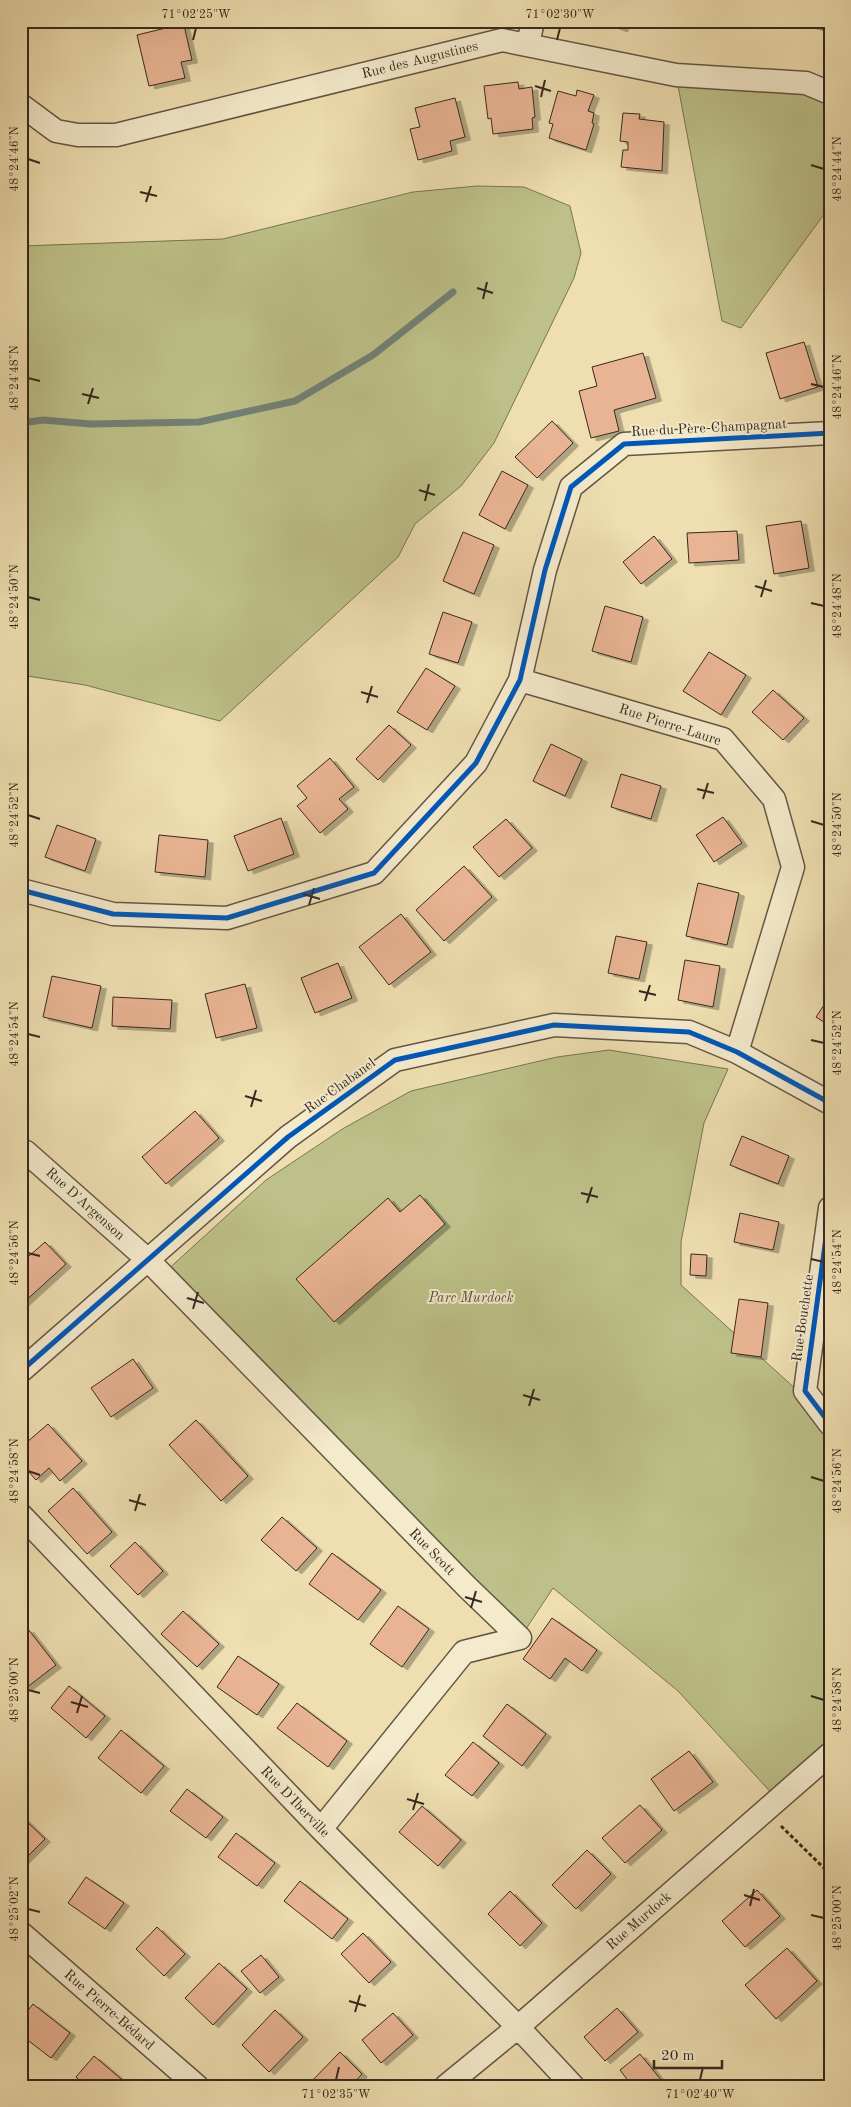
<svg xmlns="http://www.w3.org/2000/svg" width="851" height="2107" viewBox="0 0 851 2107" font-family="'Old Standard TT',serif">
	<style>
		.green { fill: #bdc088; stroke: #7a7454 }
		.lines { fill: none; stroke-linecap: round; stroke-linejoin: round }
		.stream { stroke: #728177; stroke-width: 7 }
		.building { fill: #e9b493; stroke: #36291f; filter: url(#shadow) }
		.street-casing { stroke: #645643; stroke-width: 25 }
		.path { stroke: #36291f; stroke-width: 3; stroke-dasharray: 4 2.5; stroke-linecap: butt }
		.street { stroke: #f4eacc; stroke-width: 22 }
		.cycleway-casing { stroke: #f4eacc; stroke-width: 8 }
		.cycleway { stroke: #0057b8; stroke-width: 5 }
		.ticks { fill: none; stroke: #36291f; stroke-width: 2 }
		.labels { text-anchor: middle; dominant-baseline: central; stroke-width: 4; stroke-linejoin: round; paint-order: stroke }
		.street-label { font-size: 14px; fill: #36291f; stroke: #f4eacc }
		.park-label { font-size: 14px; font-style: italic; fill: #584f39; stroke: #f4eacc }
		.neatline { fill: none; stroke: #36291f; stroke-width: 2 }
		.ticks-label { font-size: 12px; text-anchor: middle; fill: #36291f }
	</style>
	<defs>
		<filter id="shadow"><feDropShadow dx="5.5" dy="3" stdDeviation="0" flood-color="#0004"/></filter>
	</defs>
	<rect width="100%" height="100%" fill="#eedeb0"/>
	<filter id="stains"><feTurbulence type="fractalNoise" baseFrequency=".004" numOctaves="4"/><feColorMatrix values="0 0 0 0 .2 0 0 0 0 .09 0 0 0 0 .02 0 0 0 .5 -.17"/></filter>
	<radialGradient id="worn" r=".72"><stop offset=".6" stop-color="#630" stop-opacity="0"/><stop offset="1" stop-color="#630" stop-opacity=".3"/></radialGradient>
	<!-- green -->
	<path class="green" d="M676,75L830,93V206L741,328L722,321Z
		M477,186L524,187L570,206L581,253L574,278L494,443L461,486L415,524L398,557L220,721L85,685L21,675V246L223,239L413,192Z
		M609,1050L728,1069L704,1123L681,1242V1285L830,1420V1749L776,1798L678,1691L553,1588L520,1638L164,1273L266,1180L344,1128L411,1091L557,1057Z"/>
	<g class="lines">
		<!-- stream -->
		<path class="stream" d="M21,423L43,420L91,424L199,422L295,401L373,355L453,292"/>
	</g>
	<!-- building -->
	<path class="building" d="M169,21H183L192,60L181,62L185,78L149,86L137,35L170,27Z
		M601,21H625L622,29Z
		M660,21H696V23H660Z
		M805,21H830V31L804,24Z
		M518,82L519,89L532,87L535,117L532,118L533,129L493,134L491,118L488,119L484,86Z
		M577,90L594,95L588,111L594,113L592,123L594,124L586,150L549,138L553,124L549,123L558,91L576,96Z
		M455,98L465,137L450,141L452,151L418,160L410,129L420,127L415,108Z
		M623,113L640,114L639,119L664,122L662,171L621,167L623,150H628V142L620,141Z
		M804,342L818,387L780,399L766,353Z
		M643,353L656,398L614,410L619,431L591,438L579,391L597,386L592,367Z
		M552,421L573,443L537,478L515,457Z
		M502,471L528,485L505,529L479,515Z
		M801,521L809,568L774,574L766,526Z
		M737,531L739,560L689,563L687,533Z
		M463,532L494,545L474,594L443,581Z
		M654,536L672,559L641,584L623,562Z
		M605,606L643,617L631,662L592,651Z
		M443,612L472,622L458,663L429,654Z
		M709,652L746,675L721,715L683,691Z
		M426,668L455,686L427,730L397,712Z
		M773,690L804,718L783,740L752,712Z
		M389,725L411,745L378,780L356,759Z
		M551,744L582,759L565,796L533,781Z
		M330,758L354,787L339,799L348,809L320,833L297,806L307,798L297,786Z
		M621,774L661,786L651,819L611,807Z
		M723,817L742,843L714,862L696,835Z
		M281,818L294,854L248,871L234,836Z
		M506,819L532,848L499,877L473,847Z
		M57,825L96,839L85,871L45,857Z
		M159,835L208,840L205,877L155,872Z
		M464,866L492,897L444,941L416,910Z
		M698,883L739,893L727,945L686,936Z
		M401,914L431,952L389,985L359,947Z
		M616,936L647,942L639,979L608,973Z
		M685,960L720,966L713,1007L678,1000Z
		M338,963L352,998L315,1013L301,978Z
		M52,976L101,986L92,1028L43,1017Z
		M245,984L257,1028L216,1038L205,994Z
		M830,996V1026L816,1017Z
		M113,997L172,1000L170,1029L112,1026Z
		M195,1111L219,1138L166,1184L142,1157Z
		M742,1136L789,1156L778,1184L730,1165Z
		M420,1195L445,1224L334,1322L296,1279L388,1198L400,1212Z
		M740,1213L779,1222L773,1250L734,1242Z
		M45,1242L66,1264L21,1305V1263Z
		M691,1254L707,1255L706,1276L690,1275Z
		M739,1299L768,1303L761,1357L731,1353Z
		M133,1359L153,1388L111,1417L91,1388Z
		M196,1420L248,1476L221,1501L169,1445Z
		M48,1424L82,1461L60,1481L49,1468L36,1480L21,1463V1453L29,1446L26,1443Z
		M73,1488L112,1532L87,1554L48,1511Z
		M282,1517L317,1548L296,1571L261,1540Z
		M135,1542L163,1571L138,1595L110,1566Z
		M332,1553L381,1590L358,1620L309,1584Z
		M398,1606L429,1629L402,1667L370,1644Z
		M183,1611L219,1644L197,1667L161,1634Z
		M552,1618L597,1650L582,1671L565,1658L550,1679L523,1659Z
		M28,1629L56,1665L26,1688L21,1682V1634Z
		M238,1656L279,1684L257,1715L217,1687Z
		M69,1686L105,1716L86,1738L51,1708Z
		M297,1703L347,1741L328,1767L277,1728Z
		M507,1704L546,1734L522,1766L483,1736Z
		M121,1730L164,1766L141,1793L98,1758Z
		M473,1742L499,1763L472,1796L445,1775Z
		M689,1751L713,1782L674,1811L651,1779Z
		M187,1789L223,1817L206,1838L170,1811Z
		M640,1805L662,1830L625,1863L602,1838Z
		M422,1806L461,1840L438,1866L399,1832Z
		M21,1816L45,1839L23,1861L21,1859Z
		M236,1833L275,1863L257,1886L218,1857Z
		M587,1850L611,1874L576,1909L552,1885Z
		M86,1877L124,1903L105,1929L68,1903Z
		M300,1881L348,1919L332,1939L284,1901Z
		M757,1890L780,1916L745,1947L722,1921Z
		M510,1891L542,1923L520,1946L488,1914Z
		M157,1927L185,1954L164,1976L136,1949Z
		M363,1933L391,1962L369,1983L341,1954Z
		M787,1948L817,1981L776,2019L745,1985Z
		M261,1955L279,1977L260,1993L241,1971Z
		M219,1963L247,1989L213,2025L185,1998Z
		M33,2004L70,2033L51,2058L21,2035V2019Z
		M617,2008L638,2032L605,2061L584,2037Z
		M275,2010L303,2037L269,2072L242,2045Z
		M393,2013L413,2035L381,2063L362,2040Z
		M340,2052L362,2074L351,2086H307Z
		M640,2054L666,2086H632L620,2070Z
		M94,2056L127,2084L126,2086H86L76,2077Z"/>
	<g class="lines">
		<defs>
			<path id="street" d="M528,44L533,21
				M21,105L56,131L78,135H116L502,40L676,75L806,83L830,93
				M520,680L723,739L774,799L793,867L737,1052
				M21,890L113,914L227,918L374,873L476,763L520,680L545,570L571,487L624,444L830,433
				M21,1150L26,1152L148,1260L467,1587L520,1638L464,1652L321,1829
				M830,1208L805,1391L830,1424
				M21,1371L288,1137L395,1060L554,1025L689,1032L737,1052L830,1103
				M21,1515L321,1829L518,2027L573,2086
				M21,1933L197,2086
				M446,2086L518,2027L830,1754"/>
		</defs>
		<!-- street casing -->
		<use href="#street" class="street-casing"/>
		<!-- path -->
		<path class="path" d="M781,1826L830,1874"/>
		<!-- street -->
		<use href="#street" class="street"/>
		<defs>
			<path id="cycleway" d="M21,890L113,914L227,918L374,873L476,763L520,680L545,570L571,487L624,444L830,433
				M830,1208L805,1391L830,1424
				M21,1371L288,1137L395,1060L554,1025L689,1032L737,1052L830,1103"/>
		</defs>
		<!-- cycleway casing -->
		<use href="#cycleway" class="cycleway-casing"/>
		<!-- cycleway -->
		<use href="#cycleway" class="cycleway"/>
	</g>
	<!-- ticks -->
	<path class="ticks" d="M193,40L196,28M557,40L560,28M535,86L551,91M541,97L545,80M28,159L40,163M811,165L824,169M140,192L157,196M146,202L151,186M477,288L493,293M483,299L487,282M28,378L40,381M811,384L824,387M82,394L99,398M88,404L93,388M419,490L435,495M425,501L429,484M755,586L772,591M28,597L40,600M761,597L766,580M811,603L824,606M361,692L378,697M367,703L372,686M697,789L714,793M703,799L708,783M28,815L40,819M811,821L824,825M303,894L320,899M309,905L314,888M639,991L656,995M645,1001L650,985M28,1034L40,1037M811,1040L824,1043M245,1096L262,1101M251,1107L256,1090M581,1193L598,1197M587,1203L592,1187M28,1253L40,1256M811,1259L824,1262M187,1298L204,1303M193,1309L198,1292M523,1395L540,1400M529,1406L534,1389M28,1471L40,1475M811,1477L824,1481M129,1500L146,1505M135,1511L140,1494M465,1597L482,1602M471,1608L476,1591M28,1690L40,1693M811,1696L824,1700M71,1702L88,1707M77,1713L82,1696M407,1799L424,1804M413,1810L418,1793M744,1895L760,1900M750,1906L754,1889M28,1909L40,1912M811,1915L824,1918M349,2001L366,2006M355,2012L360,1995M336,2080L339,2067M700,2080L703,2067"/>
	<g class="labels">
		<!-- street labels -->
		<g class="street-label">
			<text transform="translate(420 60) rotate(-14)">Rue des Augustines</text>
			<text transform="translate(709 428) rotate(-3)">Rue du Père-Champagnat</text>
			<text transform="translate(670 725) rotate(18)">Rue Pierre-Laure</text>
			<text transform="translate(340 1086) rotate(-36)">Rue Chabanel</text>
			<text transform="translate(85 1204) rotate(42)">Rue D'Argenson</text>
			<text transform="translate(803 1318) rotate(-82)">Rue Bouchette</text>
			<text transform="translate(432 1552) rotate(46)">Rue Scott</text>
			<text transform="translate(295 1802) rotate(46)">Rue D'Iberville</text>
			<text transform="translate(639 1921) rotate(-41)">Rue Murdock</text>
			<text transform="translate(109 2010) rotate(41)">Rue Pierre-Bédard</text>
		</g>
		<!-- park labels -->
		<g class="park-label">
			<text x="471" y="1298">Parc Murdock</text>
		</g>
	</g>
	<!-- margin -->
	<rect width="851" height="2107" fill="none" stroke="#eedeb0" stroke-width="55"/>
	<!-- scale -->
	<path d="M654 2060v8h68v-8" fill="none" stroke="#36291f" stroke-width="2.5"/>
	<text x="661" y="2060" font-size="15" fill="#36291f" stroke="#f4eacc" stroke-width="4" paint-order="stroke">20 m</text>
	<rect x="28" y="28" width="796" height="2052" class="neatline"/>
	<g class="ticks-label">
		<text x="196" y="18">71°02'25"W</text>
		<text x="560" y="18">71°02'30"W</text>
		<text transform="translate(14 159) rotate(-90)" y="4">48°24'46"N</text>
		<text transform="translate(837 169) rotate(-90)" y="4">48°24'44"N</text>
		<text transform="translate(14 378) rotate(-90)" y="4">48°24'48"N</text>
		<text transform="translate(837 387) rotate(-90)" y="4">48°24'46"N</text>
		<text transform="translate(14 597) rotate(-90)" y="4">48°24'50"N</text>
		<text transform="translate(837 606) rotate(-90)" y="4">48°24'48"N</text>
		<text transform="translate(14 815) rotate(-90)" y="4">48°24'52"N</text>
		<text transform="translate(837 825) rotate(-90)" y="4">48°24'50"N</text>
		<text transform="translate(14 1034) rotate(-90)" y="4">48°24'54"N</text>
		<text transform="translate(837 1043) rotate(-90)" y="4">48°24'52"N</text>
		<text transform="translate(14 1253) rotate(-90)" y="4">48°24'56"N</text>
		<text transform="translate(837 1262) rotate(-90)" y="4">48°24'54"N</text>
		<text transform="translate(14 1471) rotate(-90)" y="4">48°24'58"N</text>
		<text transform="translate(837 1481) rotate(-90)" y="4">48°24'56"N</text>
		<text transform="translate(14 1690) rotate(-90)" y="4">48°25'00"N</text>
		<text transform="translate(837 1700) rotate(-90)" y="4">48°24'58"N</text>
		<text transform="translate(14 1909) rotate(-90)" y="4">48°25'02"N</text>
		<text transform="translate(837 1918) rotate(-90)" y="4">48°25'00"N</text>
		<text x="336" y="2098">71°02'35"W</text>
		<text x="700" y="2098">71°02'40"W</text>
	</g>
	<rect width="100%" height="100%" filter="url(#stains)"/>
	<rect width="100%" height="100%" fill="url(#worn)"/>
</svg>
